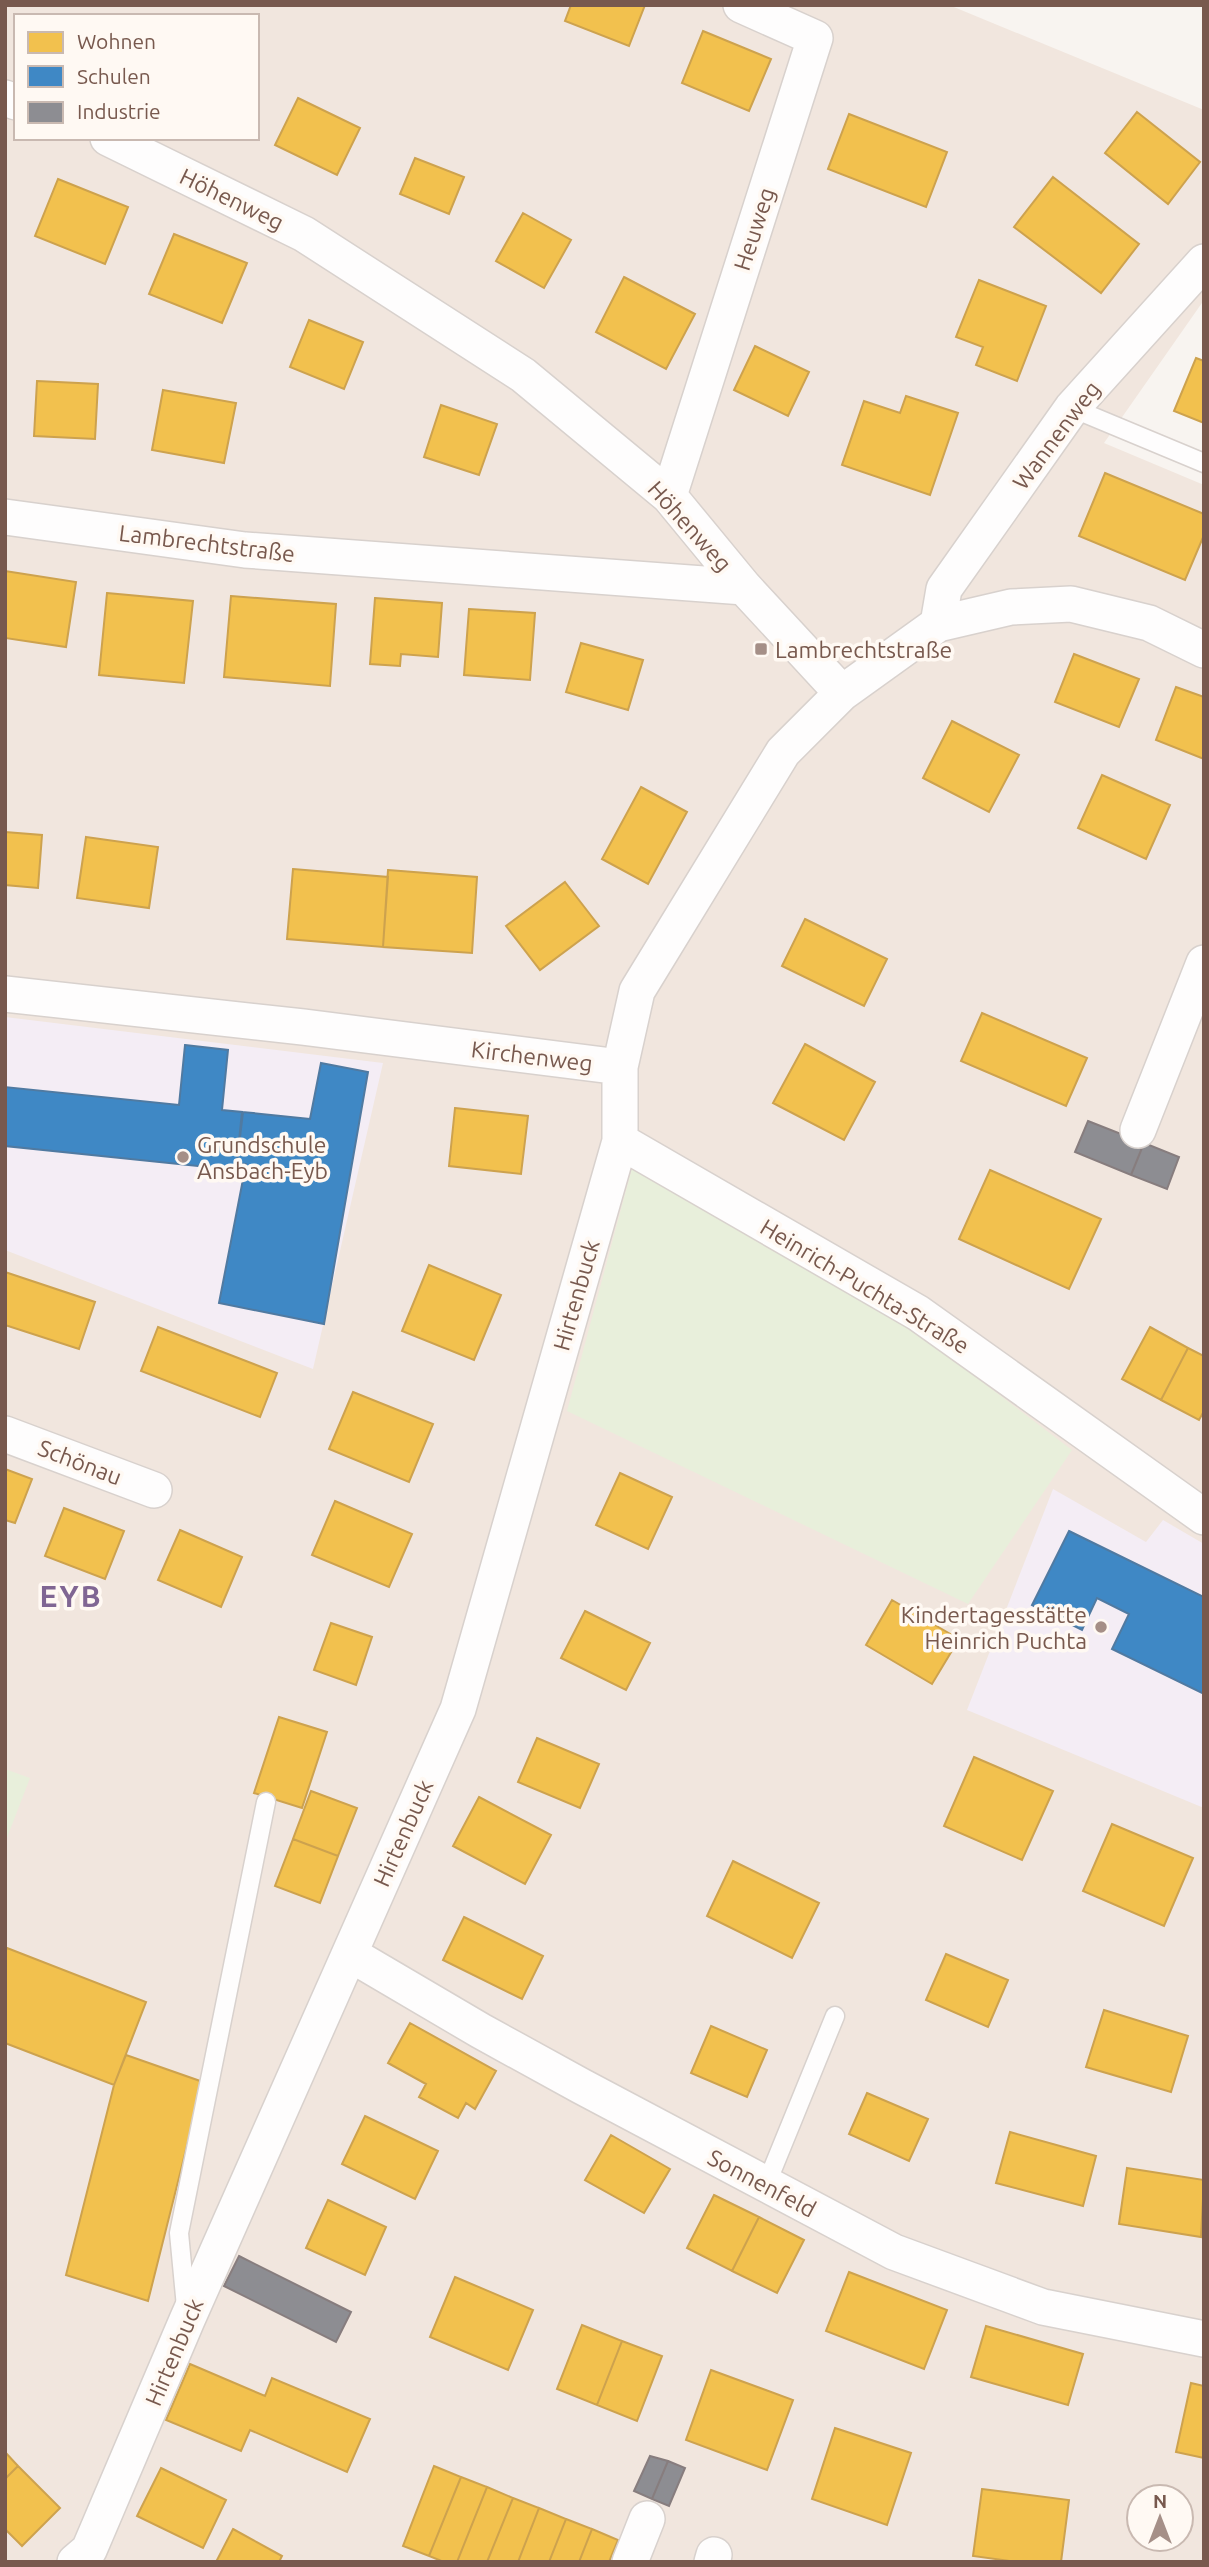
<svg xmlns="http://www.w3.org/2000/svg" width="1209" height="2567" viewBox="0 0 1209 2567" font-family="Ubuntu,sans-serif">
	<style>
		.residential { fill: #f1e6de; fill-rule: evenodd }
		.education { fill: #f4edf5 }
		.green { fill: #e8efdb }
		.homes { fill: #f2c14e; stroke: #cda24e; stroke-width: 2 }
		.schools { fill: #3f88c5; stroke: #507aa1; stroke-width: 2 }
		.industry { fill: #8d8d92; stroke: #877d7e; stroke-width: 2 }
		.lines { fill: none; stroke-linecap: round; stroke-linejoin: round }
		.lane-casing { stroke: #d8d1cd; stroke-width: 21 }
		.street-casing { stroke: #d8d1cd; stroke-width: 38 }
		.lane { stroke: #fefdfd; stroke-width: 18 }
		.street { stroke: #fefdfd; stroke-width: 35 }
		.poi-dot { fill: #a58f87; stroke: #fff9f3; stroke-width: 2.5 }
		.labels { text-anchor: middle; dominant-baseline: central; stroke-width: 7; stroke-linejoin: round; paint-order: stroke }
		.street-label { font-size: 23px; fill: #78594e; stroke: #fff9f3 }
		.poi-label { font-size: 23px; fill: #78594e; stroke: #fff9f3; text-anchor: start }
		.district-label { font-size: 30px; font-weight: bold; letter-spacing: 2px; fill: #806693; stroke: #fff9f3 }
	</style>
	<rect width="100%" height="100%" fill="#f8f4f0"/>
	<!-- residential -->
	<path class="residential" d="M5,5H949L1204,110V300L1104,443L1204,485V2562H5ZM16,16H257V138H16ZM1139,2497H1181V2539H1139Z"/>
	<!-- education -->
	<path class="education" d="M5,1017L383,1063L313,1369L5,1250Z
		M1053,1489L1146,1542L1163,1520L1204,1544V1808L967,1710Z"/>
	<!-- green -->
	<path class="green" d="M632,1168L918,1333L1072,1450L968,1604L567,1411Z
		M5,1769L30,1778L5,1843Z"/>
	<!-- homes -->
	<path class="homes" d="M571,5H645L629,46L565,21Z
		M703,31L771,59L749,111L682,83Z
		M298,98L360,128L337,175L275,145Z
		M1137,112L1200,162L1168,204L1105,153Z
		M849,114L947,152L926,207L828,169Z
		M415,158L464,177L449,214L400,194Z
		M1053,177L1139,244L1101,293L1014,227Z
		M58,179L128,207L105,264L35,236Z
		M523,213L571,240L544,288L496,261Z
		M174,234L247,263L222,323L149,294Z
		M624,277L695,314L666,369L596,332Z
		M979,280L1046,306L1017,381L976,365L983,347L956,337Z
		M309,320L363,342L344,389L290,367Z
		M755,346L809,372L788,416L734,390Z
		M1196,358L1204,361V423L1174,411Z
		M37,381L98,384L95,439L34,436Z
		M163,390L236,403L224,463L152,450Z
		M906,396L958,413L930,495L842,465L864,401L900,413Z
		M441,405L497,424L479,475L424,457Z
		M1105,473L1204,514V535L1185,580L1079,536Z
		M5,571L76,582L66,647L5,638Z
		M107,593L193,601L184,683L99,675Z
		M231,596L336,604L330,686L224,677Z
		M375,598L442,603L438,657L401,654L400,666L370,664Z
		M469,609L535,613L530,680L464,675Z
		M581,643L643,660L628,710L566,692Z
		M1074,654L1139,679L1119,727L1055,702Z
		M1176,687L1204,697V759L1156,740Z
		M952,721L1019,755L989,812L923,778Z
		M1102,775L1170,805L1146,859L1078,828Z
		M641,787L687,812L648,884L602,859Z
		M5,832L42,835L38,888L5,885Z
		M86,837L158,847L149,908L77,898Z
		M293,869L388,877L383,947L287,939Z
		M388,870L477,877L472,953L383,947Z
		M565,882L599,926L540,970L506,926Z
		M805,919L887,959L864,1006L782,966Z
		M982,1013L1087,1058L1066,1106L961,1061Z
		M805,1044L875,1082L844,1140L773,1103Z
		M455,1108L528,1116L521,1174L449,1166Z
		M990,1170L1101,1219L1069,1289L959,1239Z
		M429,1265L501,1295L474,1360L402,1331Z
		M5,1272L95,1302L79,1349L5,1325Z
		M158,1327L277,1373L260,1417L141,1371Z
		M1150,1327L1188,1348L1161,1400L1122,1379Z
		M1188,1348L1204,1356V1411L1199,1420L1161,1400Z
		M353,1392L433,1424L409,1482L329,1449Z
		M5,1469L32,1479L15,1523L5,1520Z
		M620,1473L672,1497L648,1549L596,1525Z
		M335,1501L412,1534L389,1587L312,1555Z
		M64,1508L124,1531L105,1579L45,1556Z
		M180,1530L242,1557L221,1607L158,1580Z
		M892,1600L959,1639L932,1684L866,1645Z
		M585,1611L650,1643L626,1690L561,1658Z
		M331,1623L372,1637L356,1685L314,1670Z
		M279,1717L327,1732L302,1808L254,1793Z
		M537,1738L599,1764L580,1808L518,1782Z
		M974,1757L1053,1791L1022,1860L944,1826Z
		M311,1791L357,1808L338,1856L293,1839Z
		M479,1797L551,1835L525,1884L453,1846Z
		M1112,1824L1193,1858L1164,1926L1083,1891Z
		M293,1839L338,1856L320,1903L275,1886Z
		M733,1861L819,1903L792,1958L707,1916Z
		M464,1917L543,1956L522,1999L443,1960Z
		M7,1948L146,2002L114,2085L5,2043V1953Z
		M946,1954L1008,1980L988,2027L926,2000Z
		M1104,2010L1188,2036L1171,2092L1086,2067Z
		M410,2023L496,2071L475,2109L466,2103L458,2118L419,2097L426,2084L388,2063Z
		M711,2026L767,2050L747,2097L691,2073Z
		M126,2055L203,2082L148,2301L66,2275L114,2085Z
		M867,2093L928,2119L909,2161L849,2134Z
		M365,2116L438,2151L415,2199L342,2164Z
		M1010,2132L1096,2156L1083,2206L996,2183Z
		M611,2135L670,2169L644,2213L585,2180Z
		M1127,2168L1204,2180L1201,2237L1119,2224Z
		M714,2195L759,2217L732,2271L687,2248Z
		M328,2200L386,2227L365,2275L306,2248Z
		M759,2217L804,2240L777,2293L732,2271Z
		M849,2272L947,2310L924,2369L826,2331Z
		M455,2277L533,2310L508,2370L430,2337Z
		M582,2325L622,2341L597,2405L557,2389Z
		M986,2326L1083,2354L1068,2405L971,2377Z
		M622,2341L662,2356L637,2421L597,2405Z
		M190,2364L265,2396L272,2378L370,2419L347,2472L250,2430L241,2451L166,2420Z
		M711,2370L793,2400L767,2470L686,2440Z
		M1191,2383L1204,2386V2458L1176,2452Z
		M835,2428L911,2453L887,2525L812,2499Z
		M5,2452L18,2466L5,2479Z
		M18,2466L60,2508L22,2546L5,2529V2479Z
		M434,2466L461,2477L429,2556L403,2546Z
		M161,2468L226,2500L203,2548L137,2516Z
		M461,2477L487,2487L457,2562H444L429,2556Z
		M487,2487L513,2498L487,2562H457Z
		M982,2489L1069,2500L1061,2562H1017L973,2556Z
		M513,2498L539,2508L518,2562H487Z
		M539,2508L566,2519L549,2562H518Z
		M566,2519L592,2529L579,2562H549Z
		M233,2529L282,2556L279,2562H216Z
		M592,2529L618,2540L609,2562H579Z"/>
	<!-- schools -->
	<path class="schools" d="M185,1045L228,1050L222,1110L242,1112L236,1170L5,1146V1087L179,1105Z
		M321,1063L368,1072L324,1324L219,1303L246,1164L237,1163L243,1112L310,1119Z
		M1069,1531L1204,1597V1694L1112,1649L1129,1614L1097,1598L1082,1630L1032,1605Z"/>
	<!-- industry -->
	<path class="industry" d="M1088,1121L1144,1143L1131,1175L1075,1152Z
		M1144,1143L1179,1157L1167,1189L1131,1175Z
		M239,2256L351,2312L336,2342L224,2286Z
		M650,2456L668,2461L652,2499L634,2491Z
		M668,2461L685,2468L669,2506L652,2499Z"/>
	<g class="lines">
		<defs>
			<path id="lane" d="M1072,408L1204,463
				M766,2185L835,2016
				M186,2307L179,2233L266,1802"/>
			<path id="street" d="M5,98L16,102
				M108,138L304,234L523,375L669,496L744,587L842,693L938,624L1011,607L1071,604L1149,623L1204,650
				M669,496L815,38L741,5
				M5,517L245,550L744,587
				M938,624L944,589L1072,408L1204,262
				M5,994L303,1027L620,1067
				M1138,1130L1204,963
				M620,1141L918,1313L1204,1517
				M5,1434L154,1490
				M350,1954L481,2031L581,2086L894,2252L1043,2307L1204,2339
				M75,2562L89,2550L187,2320L458,1709L620,1141V1067L637,991L783,752L842,693
				M630,2562L647,2519
				M712,2562L714,2555"/>
		</defs>
		<!-- lane casing -->
		<use href="#lane" class="lane-casing"/>
		<!-- street casing -->
		<use href="#street" class="street-casing"/>
		<!-- lane -->
		<use href="#lane" class="lane"/>
		<!-- street -->
		<use href="#street" class="street"/>
	</g>
	<!-- markers -->
	<g class="poi-dot">
		<rect x="754" y="642" width="14" height="14" rx="3.5"/>
		<circle cx="183" cy="1157" r="7"/>
		<circle cx="1101" cy="1627" r="7"/>
	</g>
	<g class="labels">
		<!-- street labels -->
		<g class="street-label">
			<text transform="translate(232 199) rotate(26)">Höhenweg</text>
			<text transform="translate(754 229) rotate(-72)">Heuweg</text>
			<text transform="translate(1056 435) rotate(-53)">Wannenweg</text>
			<text transform="translate(690 526) rotate(48)">Höhenweg</text>
			<text transform="translate(207 543) rotate(7)">Lambrechtstraße</text>
			<text transform="translate(532 1056) rotate(7)">Kirchenweg</text>
			<text transform="translate(865 1286) rotate(31)">Heinrich-Puchta-Straße</text>
			<text transform="translate(576 1295) rotate(-74)">Hirtenbuck</text>
			<text transform="translate(80 1462) rotate(21)">Schönau</text>
			<text transform="translate(403 1833) rotate(-66)">Hirtenbuck</text>
			<text transform="translate(762 2183) rotate(28)">Sonnenfeld</text>
			<text transform="translate(174 2352) rotate(-67)">Hirtenbuck</text>
		</g>
		<!-- poi labels -->
		<g class="poi-label">
			<text x="775" y="649">Lambrechtstraße</text>
			<text x="197" y="1144">Grundschule<tspan x="197" dy="26">Ansbach-Eyb</tspan></text>
			<text x="1087" y="1614" text-anchor="end">Kindertagesstätte<tspan x="1087" dy="26">Heinrich Puchta</tspan></text>
		</g>
		<!-- district labels -->
		<g class="district-label">
			<text x="71" y="1596">EYB</text>
		</g>
	</g>
	<!-- border -->
	<rect width="1209" height="2567" fill="none" stroke="#78594e" stroke-width="14"/>
	<!-- legend -->
	<rect x="14" y="14" width="245" height="126" fill="#fff9f3" stroke="#c9b9b1" stroke-width="2"/>
	<rect x="28" y="32" width="35" height="21" fill="#f2c14e" stroke="#c9b9b1" stroke-width="2"/>
	<text x="77" y="49" font-size="21" fill="#78594e">Wohnen</text>
	<rect x="28" y="66" width="35" height="21" fill="#3f88c5" stroke="#c9b9b1" stroke-width="2"/>
	<text x="77" y="84" font-size="21" fill="#78594e">Schulen</text>
	<rect x="28" y="102" width="35" height="21" fill="#8d8d92" stroke="#c9b9b1" stroke-width="2"/>
	<text x="77" y="119" font-size="21" fill="#78594e">Industrie</text>
	<!-- north arrow -->
	<g transform="translate(1160 2518)"><circle r="33" fill="#fff9f3" stroke="#c9b9b1" stroke-width="2"/>
	<path d="M0-5L12 26L0 18L-12 26Z" fill="#a58f87"/>
	<text y="-10" font-size="19" font-weight="bold" text-anchor="middle" fill="#78594e">N</text>
	</g>
</svg>
